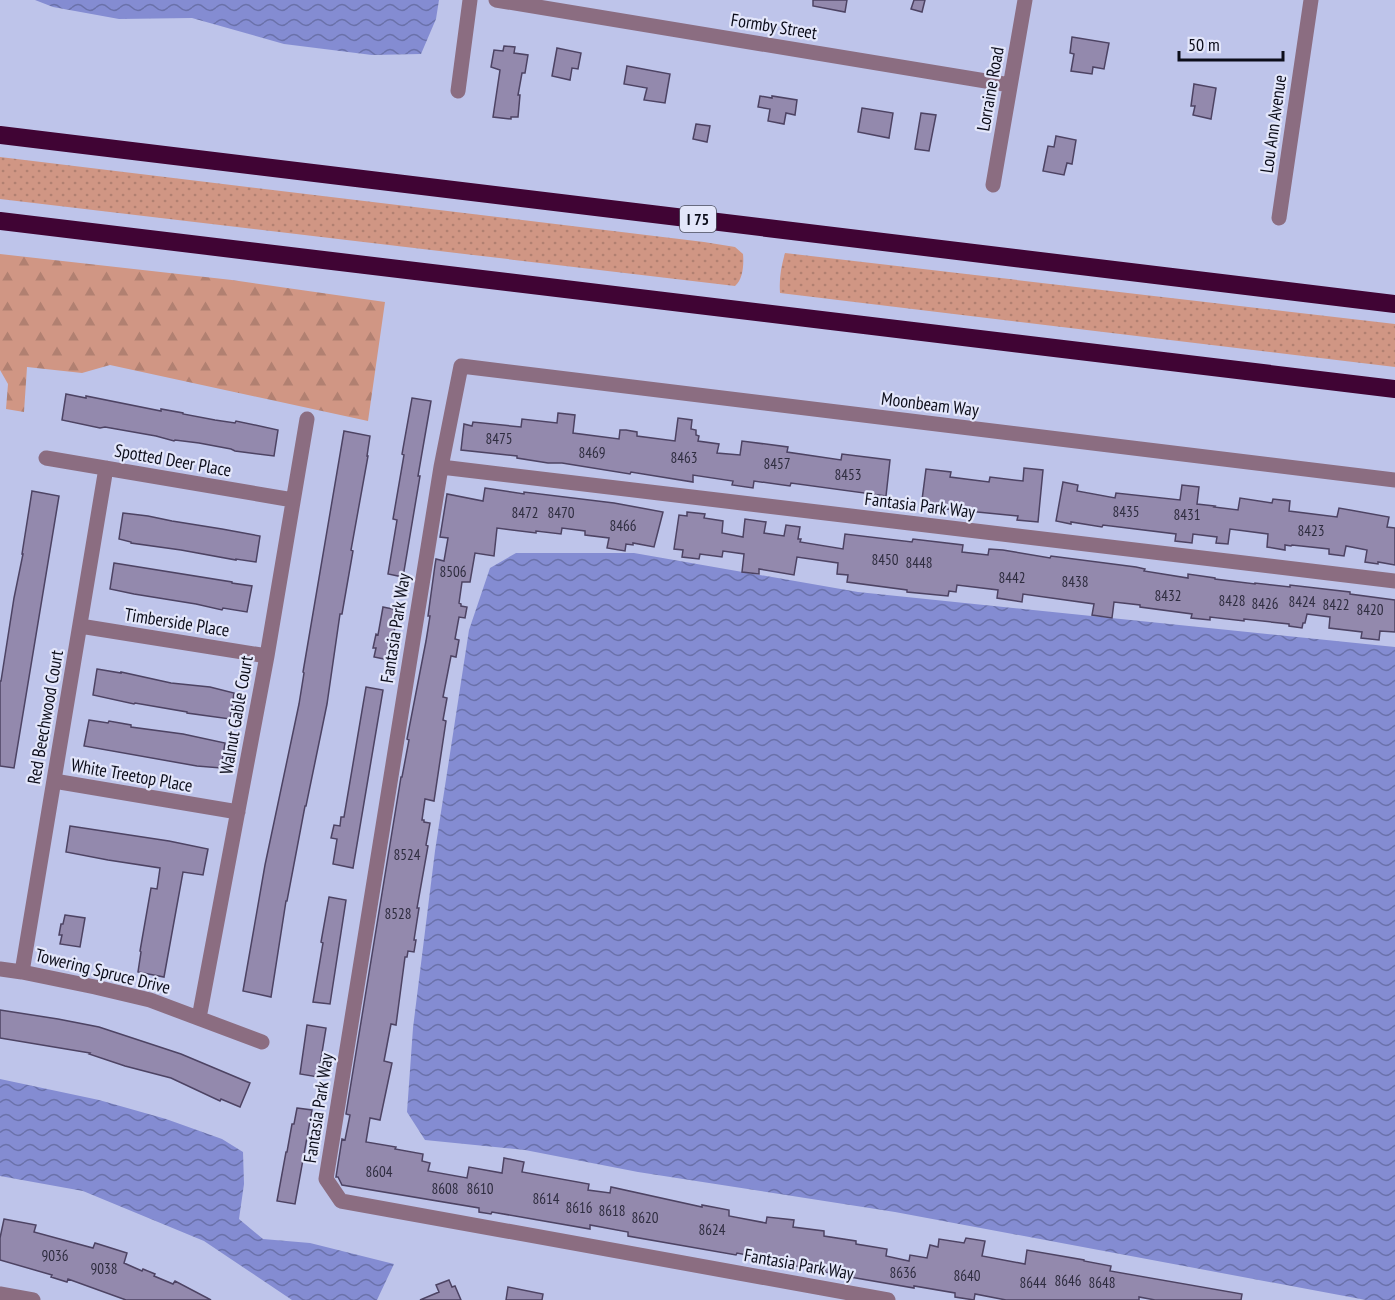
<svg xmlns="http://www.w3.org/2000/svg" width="1395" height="1300" viewBox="0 0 1395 1300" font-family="'PT Sans Narrow',sans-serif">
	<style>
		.grass { fill: url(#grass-dots) }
		.forest { fill: url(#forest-firs) }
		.water { fill: url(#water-waves) }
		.building { fill: #9389ad; stroke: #4d4363; stroke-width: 1.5 }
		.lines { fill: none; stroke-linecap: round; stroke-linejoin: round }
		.minor { stroke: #8b6d81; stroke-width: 15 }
		.highway { stroke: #400434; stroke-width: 18 }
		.labels { text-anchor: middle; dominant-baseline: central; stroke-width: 4.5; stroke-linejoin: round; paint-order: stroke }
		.number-label { font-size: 15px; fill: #2e2c3f }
		.shield { fill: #e3e6fa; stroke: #4c4e5d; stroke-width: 1.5 }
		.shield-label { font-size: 16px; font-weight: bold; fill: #0c0d1a }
		.street-label { font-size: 18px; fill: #0c0d1a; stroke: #e3e6fa }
	</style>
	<defs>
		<pattern id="grass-dots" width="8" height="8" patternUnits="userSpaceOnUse" patternTransform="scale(1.5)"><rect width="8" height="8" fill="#d09684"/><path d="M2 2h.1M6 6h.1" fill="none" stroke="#b18071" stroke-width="1.8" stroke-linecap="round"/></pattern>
		<pattern id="forest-firs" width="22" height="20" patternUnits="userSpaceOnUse" patternTransform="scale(1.5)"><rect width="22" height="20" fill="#d09684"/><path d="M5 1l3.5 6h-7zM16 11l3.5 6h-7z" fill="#b18071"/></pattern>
		<pattern id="water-waves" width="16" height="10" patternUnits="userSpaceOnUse" patternTransform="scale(1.5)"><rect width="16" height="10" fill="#848cd2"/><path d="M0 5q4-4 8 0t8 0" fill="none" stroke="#6a71aa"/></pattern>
	</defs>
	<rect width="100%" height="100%" fill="#bec4ea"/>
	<!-- grass -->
	<path class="grass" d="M0,157L704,242L735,247L743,254C744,264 743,280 735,286L0,199Z
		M785,253L1395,324V367L780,293C779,279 781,267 785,253Z"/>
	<!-- forest -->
	<path class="forest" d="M0,254L232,280L385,302L368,421L110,365L82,373L27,367L24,412L6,409L8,384L0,370Z"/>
	<!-- water -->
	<path class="water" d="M35,0H439L436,19L421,54L372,55L284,44L192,18L119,19L53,7Z
		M516,553H634L858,592L1395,647V1300H1366L895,1212L638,1172L525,1150L425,1140L407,1112L413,1028L435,851L469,630L490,568Z
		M0,1079L99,1100L166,1119L222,1139L243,1152L244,1184L239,1219L263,1239L310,1243L394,1264L377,1300H292L204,1241L83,1191L0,1176Z"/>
	<!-- building -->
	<path class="building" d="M813,0H847L845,12L813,6Z
		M914,0H925L922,12L911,9Z
		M1072,37L1109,43L1104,69L1093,67L1092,74L1071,71L1074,54L1070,53Z
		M504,46L515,47L514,53L528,55L525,73H522L518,95H520L518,117H511V119L493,117L500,70L491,67L494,50L503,51Z
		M557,48L581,53L578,69L572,68L570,80L552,76Z
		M627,66L670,74L665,103L644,100L647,88L624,84Z
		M1194,84L1216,88L1211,119L1193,115L1195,106H1191Z
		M760,96L772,98V96L797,100L795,115L786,113L784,124L768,121L770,109L758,107Z
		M862,108L893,113L889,138L858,132Z
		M921,113L936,115L929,151L915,149Z
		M696,124L710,126L707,142L693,139Z
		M1056,136L1076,140L1072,164L1067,163L1064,175L1043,171L1048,146L1054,147Z
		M66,394L86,398V396L161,411V409L183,413V414L215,420L235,423L236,421L278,430L274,456L235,451L231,449L199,443L175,440L174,441L156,436L105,427L100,428L62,420Z
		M412,398L431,401L418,476H420L403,577L388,574L397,520L393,519L404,455L402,454Z
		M558,413L575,415L573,433L619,439L620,430H626L637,432V436L675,441L678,418L692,420L691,429L696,430V435L699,436L698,441L719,444L717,453L740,455L742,441L788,447L787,452L841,460L842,454L890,460L886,496L791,483L790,486L754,481L753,488L732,485L733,481L693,475V482L631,472L630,474L562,463H548L517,458V456L461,450L464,424L472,426L473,422L521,427L522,419L557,423Z
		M344,431L370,436L367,456H368L351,550L353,551L342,614H340L327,704L306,806H305L287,901H286L271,997L243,991L265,865L299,704L304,673L303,672Z
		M1024,468L1043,470L1038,522L1017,520L1018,516L926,507L927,501L922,500L926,469L951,472L950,477L989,482L990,477L1023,481Z
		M1063,482L1078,485L1077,491L1115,498L1116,493L1180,500L1182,485L1199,487L1197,504L1215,506L1214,507L1238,510L1240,498L1272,503L1273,499L1290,501L1289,511L1337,517L1339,508L1389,517L1387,527L1395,528V565L1378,562V564L1365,562L1367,550L1346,546L1344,556L1329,554V549L1292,545L1291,546L1285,545V550L1267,547L1268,534L1230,529L1228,544L1216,543L1217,537L1193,534L1192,543L1175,541L1176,534L1103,525L1102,527L1071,522V524L1056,521Z
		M485,488L524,494V492L614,503L663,512L654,547L633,543V545L626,544L625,551L607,548L609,538L585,535V531L562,528L561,534L536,531V533L497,528L494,556L475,553L470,582H462L459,603L461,604V606L467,607L465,618L459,617L455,639L459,640L456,657L451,656L443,697L447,698L443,720L446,721L434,801L425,799L422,820H424V822L430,823L426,845L428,846L417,908H419L414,940H416L414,952L408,951L407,957H405L396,1025L391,1024L384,1061L392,1063L380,1120L370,1118L366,1142L396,1147L395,1149L423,1154L422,1161L430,1163L428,1171L467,1178L469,1167L502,1173L504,1158L524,1162L522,1172L589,1184L588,1190L610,1193L611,1187L702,1207V1205L729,1210V1216L766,1223L767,1217L794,1220L793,1227L824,1231V1236L856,1241V1244L887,1249L886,1256L909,1261L910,1255L927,1258L930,1245L938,1247L939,1239L964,1243L966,1238L985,1241L982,1256L1025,1264L1027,1250L1084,1260V1261L1111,1266L1110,1271L1242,1294L1241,1300H1155L1139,1297V1300H1006L975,1294L974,1300L955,1297V1293L914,1286V1288L850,1277L825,1272V1271L767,1261L768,1259L737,1253L736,1255L628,1236V1232L590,1225V1229L492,1212L491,1214L479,1212V1208L342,1185L338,1177H336L342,1139L345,1140L350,1115L346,1114L401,777H402L409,740L407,739L426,641L430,616H428L435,565L436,559L444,561L448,538L440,537L447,494L483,501Z
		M32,491L59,496L14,768L0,766V681H1L14,598L23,554H22Z
		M687,512L705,514L704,518L723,521L722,533L743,537L745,519L766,522L764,533L784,536L786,525L800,527L798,539H801L800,542L843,549L845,534L912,542L913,539L963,545L962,552L988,555L989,549L1003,550L1050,558L1051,556L1136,567L1145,569L1144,571L1188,578V574L1215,578V579L1255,584V583L1290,587V585L1350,592V594L1395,600V632L1380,631L1379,640L1361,638L1362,632L1329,628L1330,617L1307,614L1305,623H1303L1302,628L1289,626V624L1244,619V621L1210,617V620L1191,618L1192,614L1140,607V605L1114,602L1112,618L1092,615L1094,604L1023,594L1022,602L997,598L998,590L957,585L956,592L949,591L948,596L907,592V590L847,582L848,575L837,574L838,563L797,557L794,575L759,569V574L742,572L744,554L723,551L722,557L700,554L699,559L682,557L683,550L674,549L679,515L687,516Z
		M123,513L148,516L172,521L222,529L260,536L256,562L236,559V560L181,550L131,543V542L119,539Z
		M114,563L232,582V583L252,586L247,612L223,608L222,610L196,604L134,594L110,589Z
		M383,607L398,610L389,660L374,657L376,648H373L376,634L378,635Z
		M97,669L121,673V672L171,683L210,687L234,693L230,719L187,713V712L135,703L134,704L93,695Z
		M366,687L383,690L353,868L333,864L337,839L331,838L334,825L340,826L341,817H344Z
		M89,720L108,723L109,721L131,725V727L183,734L225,743L221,768L197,766L84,746Z
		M70,826L169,841L208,849L203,875L183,872L164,977L138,972L141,952L140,951L151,888L157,889L160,868L108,860L66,852Z
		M329,897L346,900L330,1004L313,1002L323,943L321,942Z
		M65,915L85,918L80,947L60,944L62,935H59L61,924H63Z
		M0,1010L58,1019L99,1027L181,1054L250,1083L240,1107L221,1099L220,1101L171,1078L125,1066L89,1054L90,1053L0,1038Z
		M307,1025L326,1028L318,1077L300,1074Z
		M297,1108L312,1110L295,1204L277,1201L286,1152H287L292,1124H294Z
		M4,1219L36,1225L34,1232L93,1248L95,1243L127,1253L124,1263L142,1271L143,1269L155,1274L154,1276L173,1284L175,1281L211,1300H126L68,1279L67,1282L51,1277L52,1275L0,1260V1238Z
		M449,1280L452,1287L455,1286L461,1300H420L439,1292L436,1285Z
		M508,1287L543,1294L542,1300H506Z"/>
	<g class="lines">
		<!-- minor -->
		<path class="minor" d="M496,0L1010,85
			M458,91L470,0
			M993,185L1025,0
			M1279,218L1311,0
			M46,458L293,500
			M441,467L1395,581
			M80,626L267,656
			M54,781L238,812
			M0,969L22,972L95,987L150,1000L262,1042
			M22,972L106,468
			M199,1018L267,656L307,419
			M0,1294L33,1300
			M888,1300L341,1201L326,1179L441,467L461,366L1395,480"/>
		<!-- highway -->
		<path class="highway" d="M0,135L1395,304
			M0,221L1395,389"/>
	</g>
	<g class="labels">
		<!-- number labels -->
		<g class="number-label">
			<text x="499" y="438">8475</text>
			<text x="592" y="452">8469</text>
			<text x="684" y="457">8463</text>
			<text x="777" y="463">8457</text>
			<text x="848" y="474">8453</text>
			<text x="1126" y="511">8435</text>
			<text x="525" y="512">8472</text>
			<text x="561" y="512">8470</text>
			<text x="1187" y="514">8431</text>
			<text x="623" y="525">8466</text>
			<text x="1311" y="530">8423</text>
			<text x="885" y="559">8450</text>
			<text x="919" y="562">8448</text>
			<text x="453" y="571">8506</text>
			<text x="1012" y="577">8442</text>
			<text x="1075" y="581">8438</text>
			<text x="1168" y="595">8432</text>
			<text x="1232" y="600">8428</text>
			<text x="1302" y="601">8424</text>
			<text x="1265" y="603">8426</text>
			<text x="1336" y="604">8422</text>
			<text x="1370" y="609">8420</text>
			<text x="407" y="854">8524</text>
			<text x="398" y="913">8528</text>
			<text x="379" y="1171">8604</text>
			<text x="445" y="1188">8608</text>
			<text x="480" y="1188">8610</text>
			<text x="546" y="1198">8614</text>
			<text x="579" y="1207">8616</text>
			<text x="612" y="1210">8618</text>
			<text x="645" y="1217">8620</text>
			<text x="712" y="1229">8624</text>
			<text x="55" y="1255">9036</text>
			<text x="104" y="1268">9038</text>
			<text x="903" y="1272">8636</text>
			<text x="967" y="1275">8640</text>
			<text x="1068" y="1280">8646</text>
			<text x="1033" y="1282">8644</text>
			<text x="1102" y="1282">8648</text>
		</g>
		<!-- shield labels -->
		<rect class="shield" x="680" y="206" width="36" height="26" rx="4.5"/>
		<g class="shield-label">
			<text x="698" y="219">I 75</text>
		</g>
		<!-- street labels -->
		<g class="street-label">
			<text transform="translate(774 26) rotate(9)">Formby Street</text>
			<text transform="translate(990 89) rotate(-80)">Lorraine Road</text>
			<text transform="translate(1273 124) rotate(-82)">Lou Ann Avenue</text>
			<text transform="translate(930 404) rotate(7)">Moonbeam Way</text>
			<text transform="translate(173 460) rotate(10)">Spotted Deer Place</text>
			<text transform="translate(920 505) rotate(7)">Fantasia Park Way</text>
			<text transform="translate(177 622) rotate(9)">Timberside Place</text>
			<text transform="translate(395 628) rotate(-81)">Fantasia Park Way</text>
			<text transform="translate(236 715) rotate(-80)">Walnut Gable Court</text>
			<text transform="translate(45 717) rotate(-80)">Red Beechwood Court</text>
			<text transform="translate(132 775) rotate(10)">White Treetop Place</text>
			<text transform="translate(103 971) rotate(14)">Towering Spruce Drive</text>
			<text transform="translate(318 1108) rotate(-81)">Fantasia Park Way</text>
			<text transform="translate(799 1264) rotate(10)">Fantasia Park Way</text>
		</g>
	</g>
	<!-- scale -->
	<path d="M1179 51v9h104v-9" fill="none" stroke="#0c0d1a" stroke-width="3"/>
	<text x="1188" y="51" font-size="18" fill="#0c0d1a" stroke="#e3e6fa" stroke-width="4.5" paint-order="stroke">50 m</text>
</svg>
